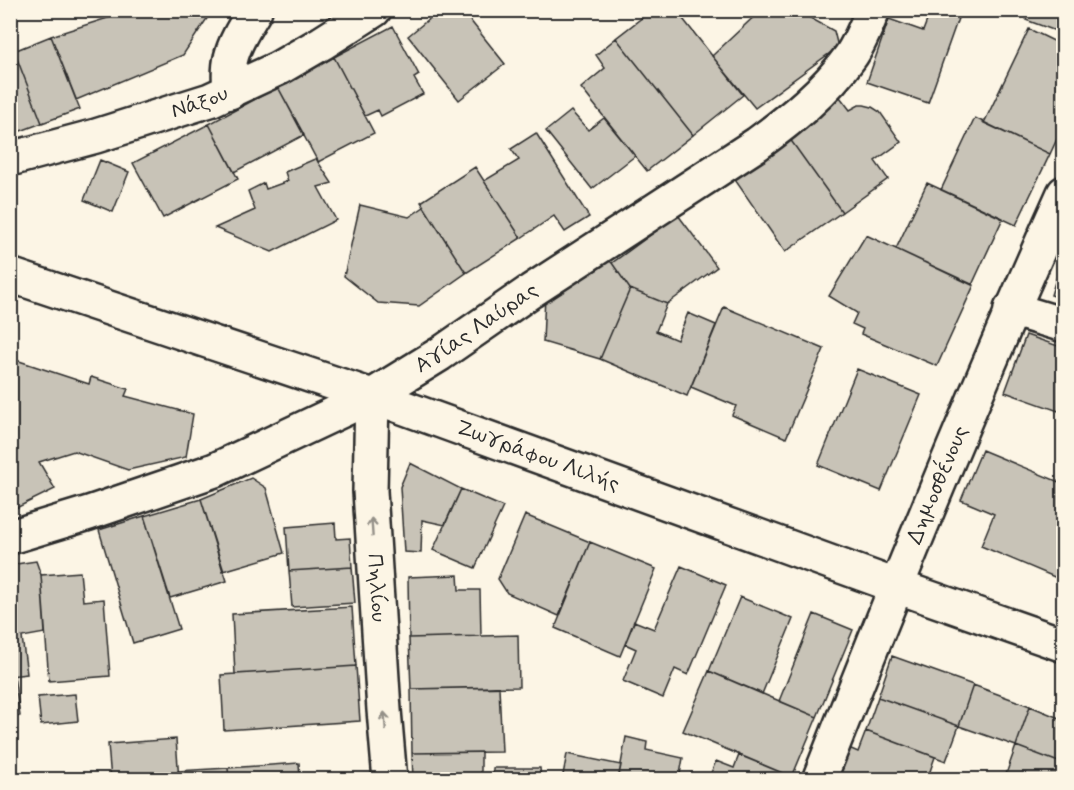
<svg xmlns="http://www.w3.org/2000/svg" width="1074" height="790" viewBox="0 0 1074 790" font-family="Mynerve,sans-serif">
	<style>
		.building { fill: #c8c3b7; stroke: #2b2b2b; stroke-width: 1.5 }
		.lines { fill: none; stroke-linecap: round; stroke-linejoin: round }
		.minor-casing { stroke: #2b2b2b; stroke-width: 38 }
		.minor { stroke: #fcf5e5; stroke-width: 33 }
		.oneway { stroke: #949088 }
		.labels { text-anchor: middle; dominant-baseline: central; stroke-width: 6; stroke-linejoin: round; paint-order: stroke }
		.street-label { font-size: 22px; fill: #2b2b2b; stroke: #fcf5e5 }
	</style>
	<rect width="100%" height="100%" fill="#fcf5e5"/>
	<filter id="ink" filterUnits="userSpaceOnUse"><feTurbulence type="fractalNoise" baseFrequency=".0167" numOctaves="2"/><feDisplacementMap in="SourceGraphic" scale="12" xChannelSelector="R" yChannelSelector="G"/><feConvolveMatrix kernelMatrix="1 2 1 2 8 2 1 2 1" color-interpolation-filters="sRGB"/></filter>
	<g filter="url(#ink)">
		<!-- building -->
		<path class="building" d="M109,10H205L210,14L183,55L76,100L51,36L117,15Z
			M440,10H462L505,64L459,100L408,36Z
			M652,10H676L743,95L693,135L616,38Z
			M761,10H796L834,31L838,47L755,108L712,56Z
			M931,10H961L928,103L867,82L889,19L923,31Z
			M989,10H1012L1009,18Z
			M1030,10H1064V34L1026,20Z
			M393,26L419,75L414,78L423,94L381,116L378,110L365,116L334,57Z
			M1029,29L1064,46V124L1050,154L984,123Z
			M51,36L80,109L42,123L14,51Z
			M616,38L693,135L647,171L581,88L605,68L596,55Z
			M14,51L42,123L10,135V52Z
			M334,57L374,133L318,162L278,87Z
			M278,87L304,135L234,172L209,124Z
			M840,97L850,110L859,105H864L872,107L880,112L901,142L875,161L888,179L842,212L787,135Z
			M571,111L588,130L604,118L635,156L592,189L546,131Z
			M975,118L1050,154L1016,225L941,190Z
			M209,124L238,179L163,218L133,163Z
			M536,133L589,217L565,232L554,216L521,238L484,181L519,160L511,149Z
			M787,135L842,212L785,252L731,174Z
			M317,158L318,162L332,183L318,187L336,220L272,252L215,228L255,210L248,191L264,183L266,189L288,181L285,172Z
			M100,160L129,172L113,212L84,200Z
			M475,167L521,238L466,273L421,202Z
			M927,183L1003,218L972,285L896,249Z
			M360,205L409,217L424,207L466,273L419,306L378,303L344,276Z
			M678,215L717,267L667,304L630,289L612,263Z
			M866,235L974,285L937,366L861,334L863,329L852,324L857,313L829,296Z
			M1064,253V299L1051,295Z
			M601,254L612,263L630,289L600,359L543,342L545,295Z
			M630,289L667,304L656,331L677,340L688,313L716,325L687,396L600,359Z
			M724,307L824,349L786,438L732,415L736,406L691,387Z
			M1026,335L1064,348V413L1005,392Z
			M10,358L89,384L91,377L128,389L125,396L193,414L186,457L128,470L74,451L39,462L55,489L10,511Z
			M857,369L921,395L881,491L818,465Z
			M982,450L1064,484V581L981,546L994,514L961,500Z
			M410,463L461,489L445,525L422,520L421,553L404,552L400,487Z
			M251,478L266,488L284,553L223,571L201,499Z
			M461,489L503,507L475,568L433,550Z
			M201,499L227,581L170,598L144,516Z
			M525,515L590,542L559,616L507,593L498,579Z
			M144,516L179,629L133,643L99,530Z
			M335,523L336,539L350,538L352,567L289,571L286,527Z
			M590,542L656,569L620,656L555,628Z
			M36,561L41,575L45,633L22,637L27,674L10,676V565Z
			M681,566L726,585L688,675L675,669L663,698L623,681L636,649L625,644L634,621L654,629Z
			M352,567L355,603L292,607L289,571Z
			M80,572L83,601L104,599L110,676L49,681L41,575Z
			M458,575L459,590H480L481,636L409,638L408,577Z
			M740,597L793,619L762,694L709,671Z
			M352,607L356,666L235,674L232,614Z
			M814,614L853,630L817,717L779,701Z
			M518,635L519,687L411,689L409,638Z
			M892,656L973,685L959,726L878,697Z
			M356,666L360,721L224,730L221,675Z
			M709,671L817,717L792,777L683,731Z
			M10,676H14L20,716L10,718Z
			M973,685L1030,706L1016,746L959,726Z
			M499,687L502,752L412,753L411,689Z
			M75,694L78,721L41,725L38,697Z
			M878,697L959,726L946,761L866,731Z
			M1030,706L1064,720V764L1016,746Z
			M866,731L935,757L928,777L934,778V780H838L849,748L858,752Z
			M626,737L647,742L646,750L683,758L679,780H618Z
			M176,739L179,780H111L108,744Z
			M1016,746L1064,764V780H1012L1005,777Z
			M481,752V776H493V780H413L412,753Z
			M567,754L621,765L618,780H562Z
			M739,755L792,777L791,780H708L716,761L734,768Z
			M299,763L300,780H229L228,768Z
			M228,768L229,780H179L178,771Z
			M493,768H540L541,780H493Z
			M691,773L707,780H688Z
			M371,774V780H300V779Z"/>
		<g class="lines">
			<defs>
				<g id="minor">
					<path d="M230,92C229,81 228,69 231,58C235,41 246,25 255,10"/>
					<path id="s1" d="M10,159L96,136L210,100L279,68L322,43L374,10"/>
					<path id="s2" d="M10,275L372,396L896,586L1064,645"/>
					<path d="M1011,309L1064,325"/>
					<path id="s3" d="M372,396L370,491L384,710L390,780"/>
					<path id="s4" d="M10,537L89,513L215,470L372,396L440,354L531,291L757,144C791,119 825,92 850,57C860,43 866,26 873,10"/>
					<path id="s5" d="M819,780C897,582 977,386 1064,193"/>
				</g>
			</defs>
			<!-- minor casing -->
			<use href="#minor" class="minor-casing"/>
			<!-- minor -->
			<use href="#minor" class="minor"/>
		</g>
		<!-- one-way arrows -->
		<defs><path id="oneway-shaft" d="M-6 0H5M1.5-3L5.5 0L1.5 3" fill="none" stroke-width="1.6" stroke-linecap="round" stroke-linejoin="round" transform="scale(1.5)"/></defs>
		<g class="oneway">
			<use href="#oneway-shaft" transform="translate(372 527) rotate(-94)"/>
			<use href="#oneway-shaft" transform="translate(385 721) rotate(-95)"/>
		</g>
	</g>
	<g class="labels">
		<!-- street labels -->
		<g class="street-label">
			<text stroke="none"><textPath href="#s1" startOffset="198">Νάξου</textPath></text>
			<text stroke="none"><textPath href="#s4" startOffset="514">Αγίας Λαύρας</textPath></text>
			<text stroke="none"><textPath href="#s2" startOffset="558">Ζωγράφου Λιλής</textPath></text>
			<text stroke="none"><textPath href="#s5" startOffset="318">Δημοσθένους</textPath></text>
			<text stroke="none"><textPath href="#s3" startOffset="192">Πηλίου</textPath></text>
		</g>
	</g>
	<!-- margin -->
	<rect width="1074" height="790" fill="none" stroke="#fcf5e5" stroke-width="36"/>
	<rect x="18" y="18" width="1038" height="754" fill="none" stroke="#2b2b2b" stroke-width="2" filter="url(#ink)"/>
</svg>
